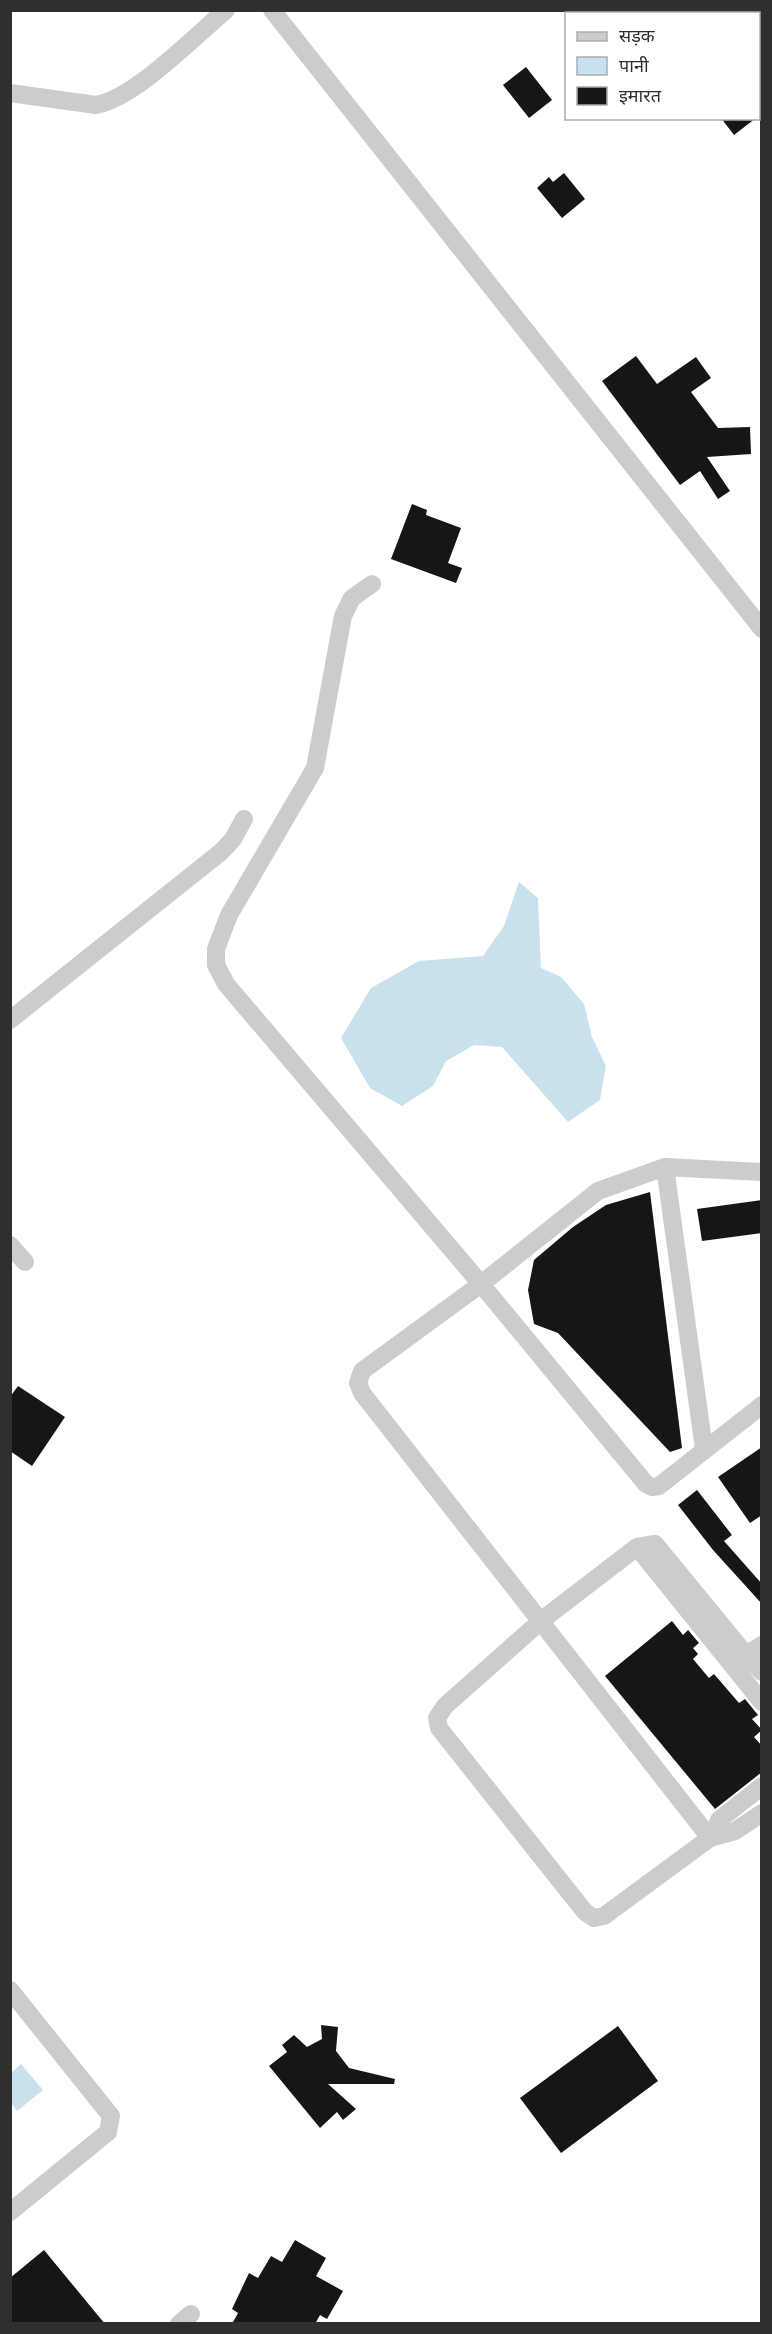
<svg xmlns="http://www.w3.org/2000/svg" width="772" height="2334" viewBox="0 0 772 2334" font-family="'Sofia Sans Condensed','Noto Sans Devanagari',sans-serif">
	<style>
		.water { fill: #c8e1ed }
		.building { fill: #161616 }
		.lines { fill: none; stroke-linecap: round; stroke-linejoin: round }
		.minor { stroke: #ccc; stroke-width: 18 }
	</style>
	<rect width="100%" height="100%" fill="#fff"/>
	<!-- water -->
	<path class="water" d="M519,882L538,898L541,968L561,977L584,1004L592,1037L606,1066L600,1100L568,1122L502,1047L474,1045L446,1061L433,1086L402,1106L370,1088L341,1038L371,988L419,961L483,956L504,926Z
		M21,2064L43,2090L17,2111L11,2103V2073Z"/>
	<!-- building -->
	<path class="building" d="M526,67L552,100L529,118L503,85Z
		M721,118H756L734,135Z
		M564,173L585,199L562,218L537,188L549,177L553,182Z
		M636,356L657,384L696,357L711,378L691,392L718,428L750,427L751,454L707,457L730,491L718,499L700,471L680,485L602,381Z
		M412,504L427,510L426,515L461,528L448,563L462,568L456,583L391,559Z
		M650,1192L682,1448L670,1452L558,1333L534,1324L528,1290L534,1260L573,1227L606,1205Z
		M762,1200V1233L702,1241L697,1209Z
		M18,1386L65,1417L32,1466L10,1451V1397Z
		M762,1447V1515L750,1523L718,1477Z
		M697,1490L732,1535L724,1541L762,1584V1604L713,1550L678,1505Z
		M672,1621L683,1635L688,1630L699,1643L693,1648L698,1654L693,1659L709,1678L714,1674L739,1703L745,1699L758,1715L752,1719L762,1730L754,1737L762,1746V1772L715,1809L605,1676Z
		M321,2025L338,2027L336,2051L349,2068L395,2079L394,2084H328L356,2109L343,2120L337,2112L320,2128L269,2066L287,2052L282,2045L294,2035L307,2047L322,2039Z
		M618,2026L658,2081L561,2153L520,2098Z
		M295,2240L326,2258L316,2276L343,2291L327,2319L320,2315L315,2324H232L238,2313L232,2309L249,2273L258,2278L271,2256L282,2262Z
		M44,2250L105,2324H10V2278Z"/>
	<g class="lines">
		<!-- minor -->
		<path class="minor" d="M272,10L762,629
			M10,93L96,105C135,98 194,37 226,10
			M372,584L352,598L343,616L315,768L229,915L216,949V965L226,984L481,1284L646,1484L652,1487L659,1486L762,1405
			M10,1020L221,852L233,839L244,819
			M665,1167L704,1449
			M10,1245L25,1262
			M637,1547L655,1544L746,1655L762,1645
			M746,1655L762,1672
			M762,1702L637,1547L542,1620L445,1706L437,1718L439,1728L585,1912L594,1918L604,1916L710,1838L735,1831L762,1813
			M713,1836L719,1820L762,1786
			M710,1838L362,1393L358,1383L362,1371L481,1284L598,1191L665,1167L762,1172
			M10,1990L111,2116L108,2132L10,2212
			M179,2324L191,2314"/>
	</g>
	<!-- border -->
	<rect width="772" height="2334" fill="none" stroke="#2f2f2f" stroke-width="24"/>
	<!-- legend -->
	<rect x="565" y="12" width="195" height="108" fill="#ffffff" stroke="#acacac" stroke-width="1.5"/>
	<rect x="577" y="32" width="30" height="9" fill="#cccccc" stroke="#acacac" stroke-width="1.5"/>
	<text x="619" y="42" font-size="18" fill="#2f2f2f">सड़क</text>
	<rect x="577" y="57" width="30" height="18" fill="#c8e1ed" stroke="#acacac" stroke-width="1.5"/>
	<text x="619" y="72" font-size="18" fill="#2f2f2f">पानी</text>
	<rect x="577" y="87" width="30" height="18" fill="#161616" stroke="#acacac" stroke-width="1.5"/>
	<text x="619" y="102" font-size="18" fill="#2f2f2f">इमारत</text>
</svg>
